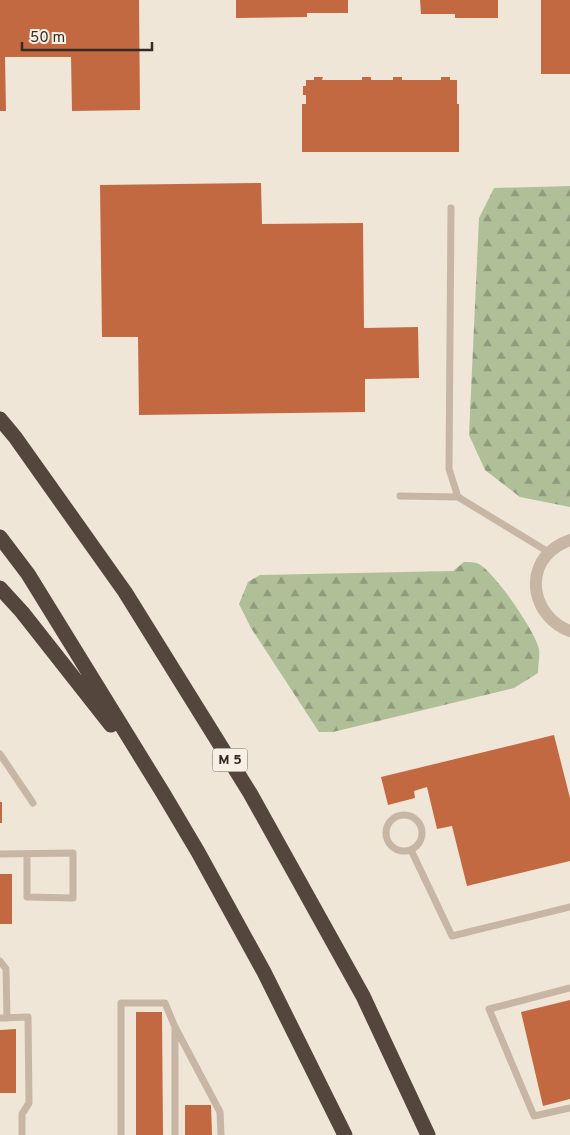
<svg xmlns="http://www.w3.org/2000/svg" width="570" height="1135" viewBox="0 0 570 1135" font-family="Overpass,sans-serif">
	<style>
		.forest { fill: url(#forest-firs) }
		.building { fill: #c36942 }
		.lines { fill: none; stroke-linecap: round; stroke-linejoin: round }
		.lane { stroke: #c8b6a4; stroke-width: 7 }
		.street { stroke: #c8b6a4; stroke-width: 12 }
		.highway { stroke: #54453d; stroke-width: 15 }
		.labels { text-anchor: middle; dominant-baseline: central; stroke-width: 4; stroke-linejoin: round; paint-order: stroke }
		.shield { fill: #f8f0e4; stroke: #6e665f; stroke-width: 1 }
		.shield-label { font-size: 14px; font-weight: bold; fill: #332b26 }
	</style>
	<defs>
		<pattern id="forest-firs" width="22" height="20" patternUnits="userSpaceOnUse" patternTransform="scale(1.25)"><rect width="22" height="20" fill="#afbf98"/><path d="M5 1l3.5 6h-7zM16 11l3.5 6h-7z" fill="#8f9b7c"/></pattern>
	</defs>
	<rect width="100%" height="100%" fill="#f0e6d8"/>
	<!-- forest -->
	<path class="forest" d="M570,186V507L520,497L485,470L469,435L479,218L494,188Z
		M464,562C469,562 475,562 479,564C495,573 535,631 539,649C540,656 538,665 538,673L514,688L333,732H319L251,628L239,604L248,582L260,575L453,571Z"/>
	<!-- building -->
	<path class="building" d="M0,0H139L140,110L72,111L71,57H5L6,111H0Z
		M236,0H348V13H307V17L236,18Z
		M420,0H498V18H455V14H421Z
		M541,0H570V74H541Z
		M314,77H323L322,80H362V77H371V80H393V77H402V80H441V77H450V80H457V104H459V152H302V104H306V95H303V86H306V80H314Z
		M261,183L262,224L363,223L364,328L418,327L419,378L365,379V412L139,415L138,337H102L100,185Z
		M554,735L570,798V861L467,886L452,826L437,829L427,787L414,791L415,798L388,805L381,777Z
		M0,802H2V823H0Z
		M0,874H12V924H0Z
		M570,1000V1099L543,1106L521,1012Z
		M136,1012H162L163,1135H136Z
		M16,1029V1093H0V1030Z
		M185,1105H211L212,1135H185Z"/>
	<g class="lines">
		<!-- lane -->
		<path class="lane" d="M451,208L449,469L458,497
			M400,496L458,497L550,553
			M0,754L33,803
			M386 833a18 18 0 1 1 36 0a18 18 0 1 1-36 0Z
			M411,850L452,936L570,907
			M0,854L73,853V898L27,897V854
			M0,961L6,969L7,1018
			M570,988L489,1009L534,1116L570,1108
			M0,1018L28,1017L29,1103L22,1114V1135
			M121,1135V1003H165L175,1027L220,1112L221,1135
			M175,1135V1028"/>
		<!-- street -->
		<path class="street" d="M570,540C565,542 560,544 556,547C522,570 534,618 570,631"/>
		<!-- highway -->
		<path class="highway" d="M0,419L15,437L125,592L250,793L363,996L428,1135
			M0,537L28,574L163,793L198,852L264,972L345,1135
			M0,588L22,612L111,725"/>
	</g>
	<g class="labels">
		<!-- shield labels -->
		<rect class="shield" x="212.5" y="748.5" width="35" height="23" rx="4"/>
		<g class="shield-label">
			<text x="230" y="760">M 5</text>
		</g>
	</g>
	<!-- scale -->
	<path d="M22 42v8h130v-8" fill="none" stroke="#332b26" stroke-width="2.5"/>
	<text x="30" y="42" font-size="15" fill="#332b26" stroke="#f8f0e4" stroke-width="4" paint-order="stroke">50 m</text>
</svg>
